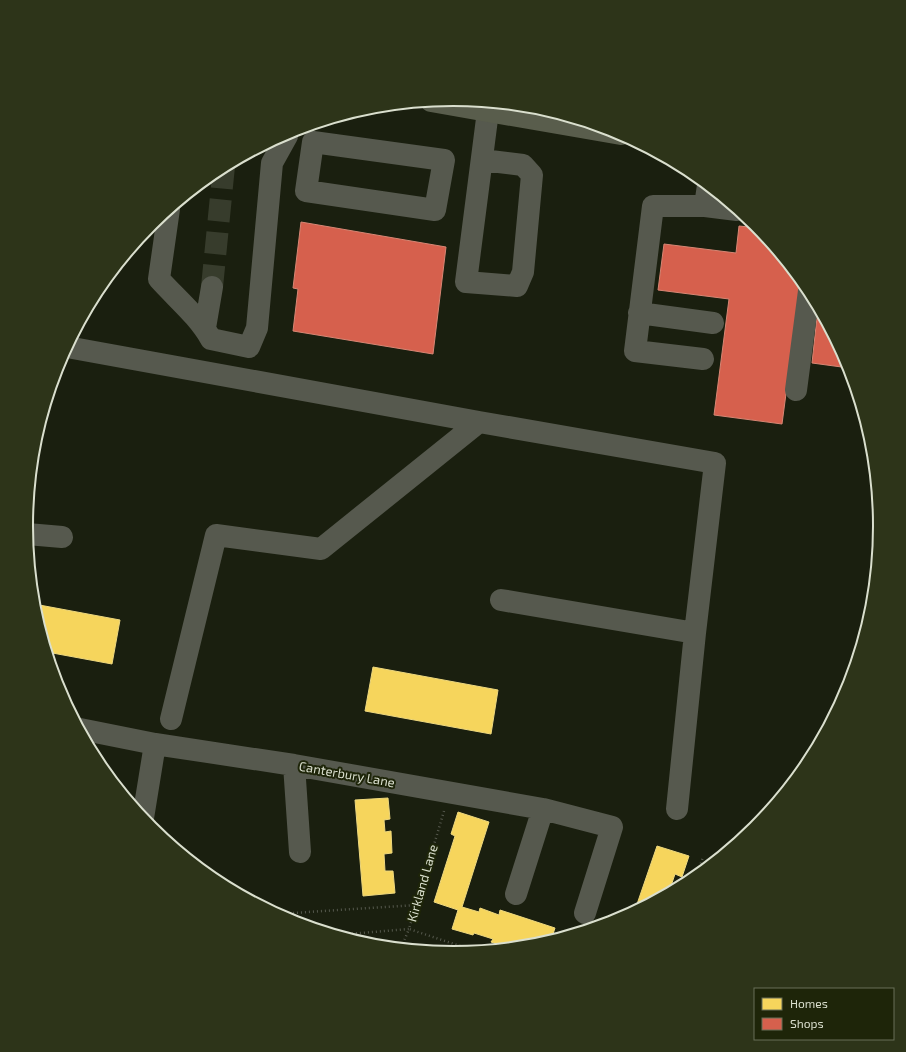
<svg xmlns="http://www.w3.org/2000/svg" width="906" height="1052" viewBox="0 0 906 1052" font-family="'Exo 2',sans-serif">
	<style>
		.homes { fill: #f6d55c; stroke: #eed87e }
		.shops { fill: #d6604d; stroke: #d78674 }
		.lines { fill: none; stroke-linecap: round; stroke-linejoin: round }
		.minor-tunnel { stroke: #373c2c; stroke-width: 22; stroke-dasharray: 22 11; stroke-linecap: butt }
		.path { stroke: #56594e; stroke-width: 2.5; stroke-dasharray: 1 3; stroke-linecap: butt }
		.minor { stroke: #56594e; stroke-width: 22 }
		.major { stroke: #595d4c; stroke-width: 22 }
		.labels { text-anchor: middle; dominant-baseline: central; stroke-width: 4; stroke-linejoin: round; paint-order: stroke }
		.street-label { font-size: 13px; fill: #dadfce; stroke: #1e2509 }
		.rim { fill: none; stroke: #dadfce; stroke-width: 2 }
	</style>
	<rect width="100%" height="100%" fill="#1a1f0f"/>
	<!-- homes -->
	<path class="homes" d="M34,604L120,620L112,664L47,652Z
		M373,667L498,690L491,734L365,711Z
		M388,798L390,819L384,820L385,832L391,831L392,853L384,854L385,871H393L395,893L363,896L355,800Z
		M458,812L489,822L462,907L479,912L480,908L499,915L500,910L555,928L551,940L536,945L523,946L513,943L511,947L508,948L491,942L493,939L474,933L473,935L452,929L458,910L434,902L455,836L451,834Z
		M657,846L689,856L682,877L675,874L670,889L673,890L635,910Z"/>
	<!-- shops -->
	<path class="shops" d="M301,222L446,247L433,354L293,331L298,289L293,288Z
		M739,226L759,228L801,280L782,424L714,415L729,299L658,290L664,244L736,253Z
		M818,308L848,363L849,368L812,363Z"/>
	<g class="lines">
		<!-- minor-tunnel -->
		<path class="minor-tunnel" d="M212,287L224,166"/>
		<!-- path -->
		<path class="path" d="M444,811L409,929L475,951
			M697,875L703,857
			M277,914L416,905
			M336,935L409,929L401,948"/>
		<!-- minor -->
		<path class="minor" d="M313,142L444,160L435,210L306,191Z
			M482,160L523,165L532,175L523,272L517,286L466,282L488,111
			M708,185L705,206L737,210
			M169,209L159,279C177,299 198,316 211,339L249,347L257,328L272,163L287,136
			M639,313L713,323
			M205,328L212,287
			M67,347L479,422
			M703,359L635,351L653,206H705
			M796,390L809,291
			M27,534L62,537
			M501,600L695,633
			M171,719L216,535L321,549L479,422L715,463L695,633L677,809
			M80,729L155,744L294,765L543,809L612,827L585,913
			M294,765L300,852
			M143,818L155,744
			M516,894L543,809"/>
		<!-- major -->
		<path class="major" d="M431,101L621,134"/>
	</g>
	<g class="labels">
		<!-- street labels -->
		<g class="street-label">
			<text transform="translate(347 774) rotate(10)">Canterbury Lane</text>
			<text transform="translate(422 883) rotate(-74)">Kirkland Lane</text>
		</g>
	</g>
	<!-- crop -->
	<path d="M0 0H906V1052H0ZM33 526a420 420 0 1 1 840 0a420 420 0 1 1-840 0Z" fill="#2d3419" fill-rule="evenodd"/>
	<path class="rim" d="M33 526a420 420 0 1 1 840 0a420 420 0 1 1-840 0Z"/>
	<!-- legend -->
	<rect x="754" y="988" width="140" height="52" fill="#1e2509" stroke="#696f58"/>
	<rect x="762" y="998" width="20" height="12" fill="#f6d55c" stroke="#696f58"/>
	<text x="790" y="1008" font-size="12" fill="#dadfce">Homes</text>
	<rect x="762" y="1018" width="20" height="12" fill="#d6604d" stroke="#696f58"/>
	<text x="790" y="1028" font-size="12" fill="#dadfce">Shops</text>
</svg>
